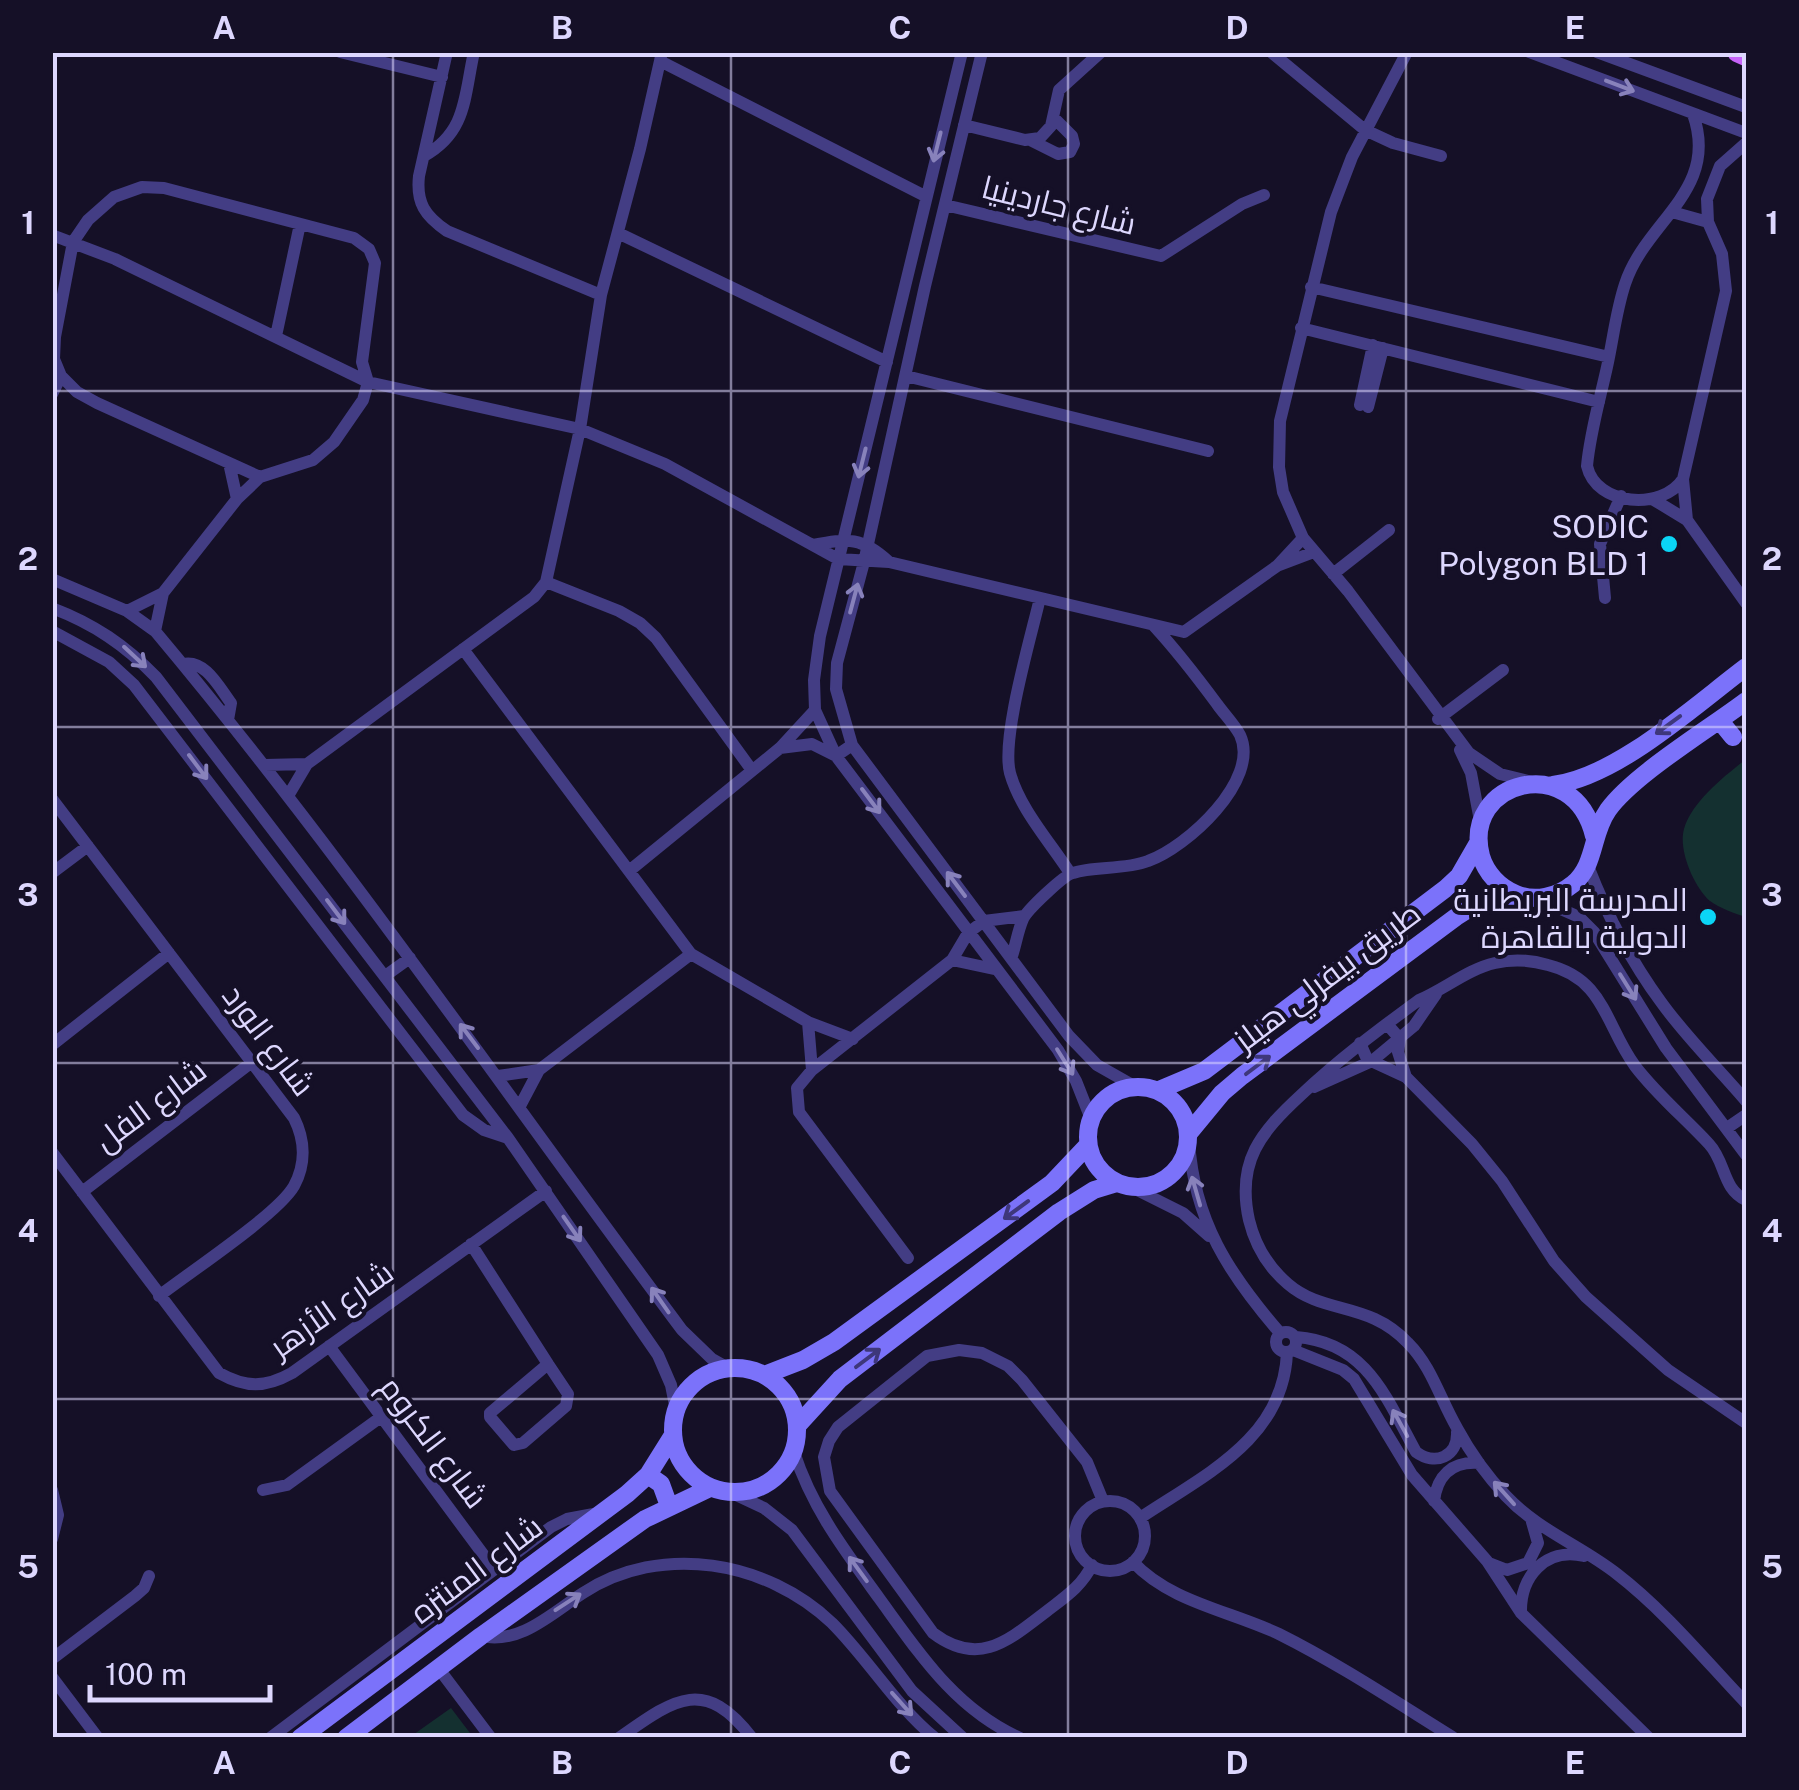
<svg xmlns="http://www.w3.org/2000/svg" width="1799" height="1790" viewBox="0 0 1799 1790" font-family="'Public Sans',Cairo,sans-serif">
	<style>
		.green { fill: #143030 }
		.lines { fill: none; stroke-linecap: round; stroke-linejoin: round }
		.street { stroke: #433d84; stroke-width: 12 }
		.secondary { stroke: #7b72fa; stroke-width: 18 }
		.primary { stroke: #c763f9; stroke-width: 20 }
		.oneway { stroke: #8882bb }
		.oneway2 { stroke: #3e377b }
		.grid { fill: none; stroke: #ddd7fe; stroke-width: 2.5; stroke-opacity: 0.55 }
		.poi-dot { fill: #0bd5f6; stroke: #151027; stroke-width: 4 }
		.labels { text-anchor: middle; dominant-baseline: central; stroke-width: 8; stroke-linejoin: round; paint-order: stroke }
		.street-label { font-size: 32px; fill: #ddd7fe; stroke: #151027 }
		.poi-label { font-size: 32px; fill: #ddd7fe; stroke: #151027; text-anchor: end }
		.neatline { fill: none; stroke: #ddd7fe; stroke-width: 4 }
		.grid-label { font-size: 32px; text-anchor: middle; font-weight: bold; fill: #ddd7fe }
	</style>
	<rect width="100%" height="100%" fill="#151027"/>
	<!-- green -->
	<path class="green" d="M1746,759V917C1736,914 1719,908 1710,901C1694,887 1678,850 1684,829C1692,801 1725,776 1746,759Z
		M451,1708L473,1737H410Z"/>
	<g class="lines">
		<!-- street -->
		<path class="street" d="M340,52L442,77
			M447,52L419,176C416,203 425,216 447,231L601,295
			M962,52L820,636L814,680L815,710L836,756L1058,1050L1076,1081L1091,1119
			M982,52L925,286L864,562L837,663L836,689L852,745L1069,1036L1097,1065L1134,1086
			M1271,52L1365,130L1393,143L1441,156
			M1407,52L1352,157L1331,212L1280,421L1279,467L1283,492L1303,538L1348,591L1469,753L1500,774L1532,782
			M1529,52L1746,133
			M1597,52L1746,107
			M660,61L925,196
			M1693,114C1720,191 1646,220 1625,284C1616,311 1613,340 1607,367C1600,399 1590,433 1587,466C1596,506 1662,511 1683,479L1726,291L1722,254L1708,222L1707,199L1720,166L1746,143
			M964,125L1025,140L1040,138L1051,126L1059,90L1101,52
			M1032,141L1058,154L1070,152L1074,144L1072,136L1053,117
			M424,156C467,132 464,97 474,52
			M945,205L1161,256L1242,204L1264,195
			M1672,212L1708,222
			M618,233L887,362
			M52,235L115,259L368,382L363,400L334,442L313,460L260,477L237,499L163,593L127,611
			M1311,287L1609,357
			M1301,328L1599,402
			M276,336L300,224
			M906,376L1208,451
			M52,394L61,376
			M1360,405L1373,345
			M1368,407L1383,348
			M229,463L237,499
			M260,477L97,403L77,392L61,376L54,359L55,337L73,242L88,220L114,197L142,187L164,188L354,238L369,249L375,263L362,362L368,382L580,429L665,464L838,559L889,562L1184,632L1277,566L1314,552
			M1683,479L1687,520
			M1654,500L1687,520L1746,603
			M813,545C848,538 862,537 889,562
			M1277,566L1303,538
			M1333,574L1389,530
			M52,579L127,611L155,631C343,855 507,1096 682,1330L712,1359L728,1368
			M546,582L619,611L640,623L656,638L751,769
			M1040,598C1031,637 1001,738 1010,773C1020,809 1050,842 1070,873
			M1605,598L1600,544L1621,496
			M52,608C94,624 125,645 156,677L508,1138L658,1355L671,1385L676,1410
			M52,631L109,662L134,685L463,1115L484,1130L508,1138
			M155,631L163,593
			M463,649L691,954L808,1022L853,1039
			M183,664C205,659 219,687 231,703L228,720
			M1438,719L1503,670
			M780,748L812,744L836,756L852,745
			M1460,750L1471,773L1480,821
			M265,765L307,764
			M288,796L307,764L534,597L546,582L580,429L601,295L640,149L662,52
			M52,799L294,1118C305,1140 306,1164 294,1186C278,1214 190,1272 159,1296
			M1588,866C1607,915 1630,960 1661,1002C1686,1037 1718,1068 1746,1101
			M629,871L780,748L815,710
			M52,873L88,846
			M1538,899L1579,917L1594,932L1666,1048L1746,1155
			M1012,956C1016,944 1018,930 1023,919C1027,910 1064,875 1073,873C1093,866 1125,870 1148,861C1186,848 1261,780 1240,735C1234,724 1224,714 1217,704C1197,677 1177,651 1154,626
			M952,960L994,969
			M385,976L410,958
			M808,1022L812,1070
			M1387,1024L1400,1039L1398,1052L1406,1077
			M1360,1043L1367,1059L1406,1077L1472,1144L1502,1181L1554,1261L1586,1297L1668,1370L1746,1423
			M52,1045L169,953
			M498,1076L539,1070
			M1314,1087L1372,1061L1414,1026L1436,994
			M520,1106L539,1070L691,954
			M1727,1128L1746,1115
			M1189,1141C1194,1221 1229,1274 1280,1333
			M52,1152L219,1373C246,1388 265,1388 292,1373L546,1191
			M1131,1187L1183,1213L1209,1236
			M82,1192L252,1062
			M1746,1200C1722,1189 1726,1162 1709,1144C1685,1118 1657,1095 1635,1066C1605,1025 1605,979 1548,965C1531,960 1512,959 1495,963C1468,969 1445,989 1419,1000C1378,1030 1338,1060 1301,1095C1261,1132 1236,1161 1249,1220C1255,1245 1268,1267 1288,1284C1324,1315 1369,1301 1408,1343C1432,1367 1440,1399 1457,1428C1470,1452 1487,1476 1506,1496C1539,1531 1580,1545 1617,1574C1665,1611 1705,1660 1746,1703
			M471,1244L548,1364L490,1413V1417L514,1445L523,1443L566,1406L568,1394L548,1364
			M908,1258L799,1112L797,1088L812,1070L952,960L968,933L984,921L1024,916
			M1276 1342a10 10 0 1 1 20 0a10 10 0 1 1-20 0Z
			M1296,1337C1366,1342 1386,1397 1416,1452C1435,1466 1458,1457 1457,1432
			M329,1346L494,1569
			M1293,1350L1343,1370L1354,1379L1412,1475L1487,1561L1521,1613L1649,1738
			M794,1452C812,1508 845,1551 879,1598C919,1653 955,1709 1020,1738
			M52,1490L58,1515L52,1539
			M263,1490L287,1485L381,1417
			M732,1493L764,1508L792,1530L912,1691L963,1738
			M1434,1501C1437,1476 1452,1461 1479,1463
			M1075 1536a35 35 0 1 1 70 0a35 35 0 1 1-70 0Z
			M1140,1518C1204,1475 1284,1439 1287,1352
			M1133,1562C1170,1602 1231,1611 1279,1634C1339,1664 1396,1702 1454,1738
			M1489,1563L1507,1570L1528,1563L1538,1543L1532,1522
			M1092,1565C1082,1586 1065,1597 1047,1611C1009,1640 979,1668 933,1633L830,1491L824,1457L829,1441L838,1427L927,1356L959,1350L982,1353L1008,1366L1022,1380L1087,1462L1103,1501
			M1521,1613C1520,1577 1545,1547 1584,1556
			M481,1636C520,1645 552,1613 583,1593C661,1542 767,1561 832,1623C868,1659 895,1705 935,1738
			M52,1659L135,1596L144,1588L149,1576
			M439,1669L491,1738
			M52,1677L98,1738
			M270,1738L551,1527L567,1519L599,1513
			M619,1738C673,1700 704,1675 752,1738"/>
		<!-- secondary -->
		<path class="secondary" d="M1720,721L1733,737
			M1553,785C1617,777 1694,706 1746,667
			M1594,836C1574,751 1461,780 1481,856C1486,873 1499,887 1516,894C1535,902 1557,897 1573,884C1596,865 1591,834 1608,810C1633,775 1709,729 1746,701
			M1088 1137a50 50 0 1 1 100 0a50 50 0 1 1-100 0Z
			M1159,1090L1204,1071L1445,889L1459,876L1478,843
			M1189,1133L1222,1093L1242,1076L1456,917L1475,905L1516,896
			M673 1430a62 62 0 1 1 124 0a62 62 0 1 1-124 0Z
			M764,1375L803,1360L834,1342L1052,1183L1088,1145
			M798,1425L840,1379L1059,1212L1094,1190L1117,1183
			M648,1475L661,1484L669,1506
			M300,1738L627,1494L648,1475L673,1435
			M346,1738L481,1636L645,1519L710,1488"/>
		<!-- primary -->
		<path class="primary" d="M1737,52L1746,56"/>
	</g>
	<!-- one-way arrows -->
	<defs><path id="oneway-shaft" d="M-6 0H5M1.5-3L5.5 0L1.5 3" fill="none" stroke-width="1.6" stroke-linecap="round" stroke-linejoin="round" transform="scale(2.5)"/></defs>
	<g class="oneway">
		<use href="#oneway-shaft" transform="translate(1620 86) rotate(21)"/>
		<use href="#oneway-shaft" transform="translate(937 147) rotate(104)"/>
		<use href="#oneway-shaft" transform="translate(862 463) rotate(104)"/>
		<use href="#oneway-shaft" transform="translate(854 598) rotate(-75)"/>
		<use href="#oneway-shaft" transform="translate(135 657) rotate(43)"/>
		<use href="#oneway-shaft" transform="translate(198 767) rotate(53)"/>
		<use href="#oneway-shaft" transform="translate(871 801) rotate(53)"/>
		<use href="#oneway-shaft" transform="translate(956 884) rotate(-127)"/>
		<use href="#oneway-shaft" transform="translate(336 912) rotate(53)"/>
		<use href="#oneway-shaft" transform="translate(1628 987) rotate(58)"/>
		<use href="#oneway-shaft" transform="translate(469 1036) rotate(-127)"/>
		<use href="#oneway-shaft" transform="translate(1065 1062) rotate(58)"/>
		<use href="#oneway-shaft" transform="translate(1196 1191) rotate(-106)"/>
		<use href="#oneway-shaft" transform="translate(572 1229) rotate(55)"/>
		<use href="#oneway-shaft" transform="translate(660 1300) rotate(-125)"/>
		<use href="#oneway-shaft" transform="translate(1400 1423) rotate(-119)"/>
		<use href="#oneway-shaft" transform="translate(1504 1493) rotate(-132)"/>
		<use href="#oneway-shaft" transform="translate(858 1569) rotate(-126)"/>
		<use href="#oneway-shaft" transform="translate(568 1602) rotate(-33)"/>
		<use href="#oneway-shaft" transform="translate(902 1704) rotate(48)"/>
	</g>
	<g class="oneway2">
		<use href="#oneway-shaft" transform="translate(1668 725) rotate(144)"/>
		<use href="#oneway-shaft" transform="translate(1258 1065) rotate(-37)"/>
		<use href="#oneway-shaft" transform="translate(1016 1210) rotate(144)"/>
		<use href="#oneway-shaft" transform="translate(868 1358) rotate(-37)"/>
	</g>
	<!-- grid -->
	<path class="grid" d="M393,52V1738M731,52V1738M1068,52V1738M1406,52V1738M52,391H1746M52,727H1746M52,1063H1746M52,1399H1746"/>
	<!-- markers -->
	<g class="poi-dot">
		<circle cx="1669" cy="544" r="10"/>
		<circle cx="1708" cy="917" r="10"/>
	</g>
	<g class="labels">
		<!-- street labels -->
		<g class="street-label">
			<text transform="translate(1059 205) rotate(14)">شارع جاردينيا</text>
			<text transform="translate(1327 976) rotate(-37)">طريق بيفرلي هيلز</text>
			<text transform="translate(269 1040) rotate(53)">شارع الورد</text>
			<text transform="translate(150 1105) rotate(-37)">شارع الفل</text>
			<text transform="translate(331 1309) rotate(-35)">شارع الأزهر</text>
			<text transform="translate(434 1442) rotate(53)">شارع الكروم</text>
			<text transform="translate(476 1569) rotate(-37)">شارع المنتزه</text>
		</g>
		<!-- poi labels -->
		<g class="poi-label">
			<text x="1649" y="526">SODIC<tspan x="1649" dy="37">Polygon BLD 1</tspan></text>
			<text x="1688" y="899">المدرسة البريطانية<tspan x="1688" dy="37">الدولية بالقاهرة</tspan></text>
		</g>
	</g>
	<!-- border -->
	<rect width="1799" height="1790" fill="none" stroke="#151027" stroke-width="110"/>
	<!-- scale -->
	<path d="M90 1685v15h180v-15" fill="none" stroke="#ddd7fe" stroke-width="5"/>
	<text x="105" y="1685" font-size="30" fill="#ddd7fe" stroke="#151027" stroke-width="8" paint-order="stroke">100 m</text>
	<rect x="55" y="55" width="1689" height="1680" class="neatline"/>
	<g class="grid-label">
		<text x="224" y="39">A</text>
		<text x="562" y="39">B</text>
		<text x="900" y="39">C</text>
		<text x="1237" y="39">D</text>
		<text x="1575" y="39">E</text>
		<text x="28" y="234">1</text>
		<text x="1772" y="234">1</text>
		<text x="28" y="570">2</text>
		<text x="1772" y="570">2</text>
		<text x="28" y="906">3</text>
		<text x="1772" y="906">3</text>
		<text x="28" y="1242">4</text>
		<text x="1772" y="1242">4</text>
		<text x="28" y="1578">5</text>
		<text x="1772" y="1578">5</text>
		<text x="224" y="1774">A</text>
		<text x="562" y="1774">B</text>
		<text x="900" y="1774">C</text>
		<text x="1237" y="1774">D</text>
		<text x="1575" y="1774">E</text>
	</g>
</svg>
